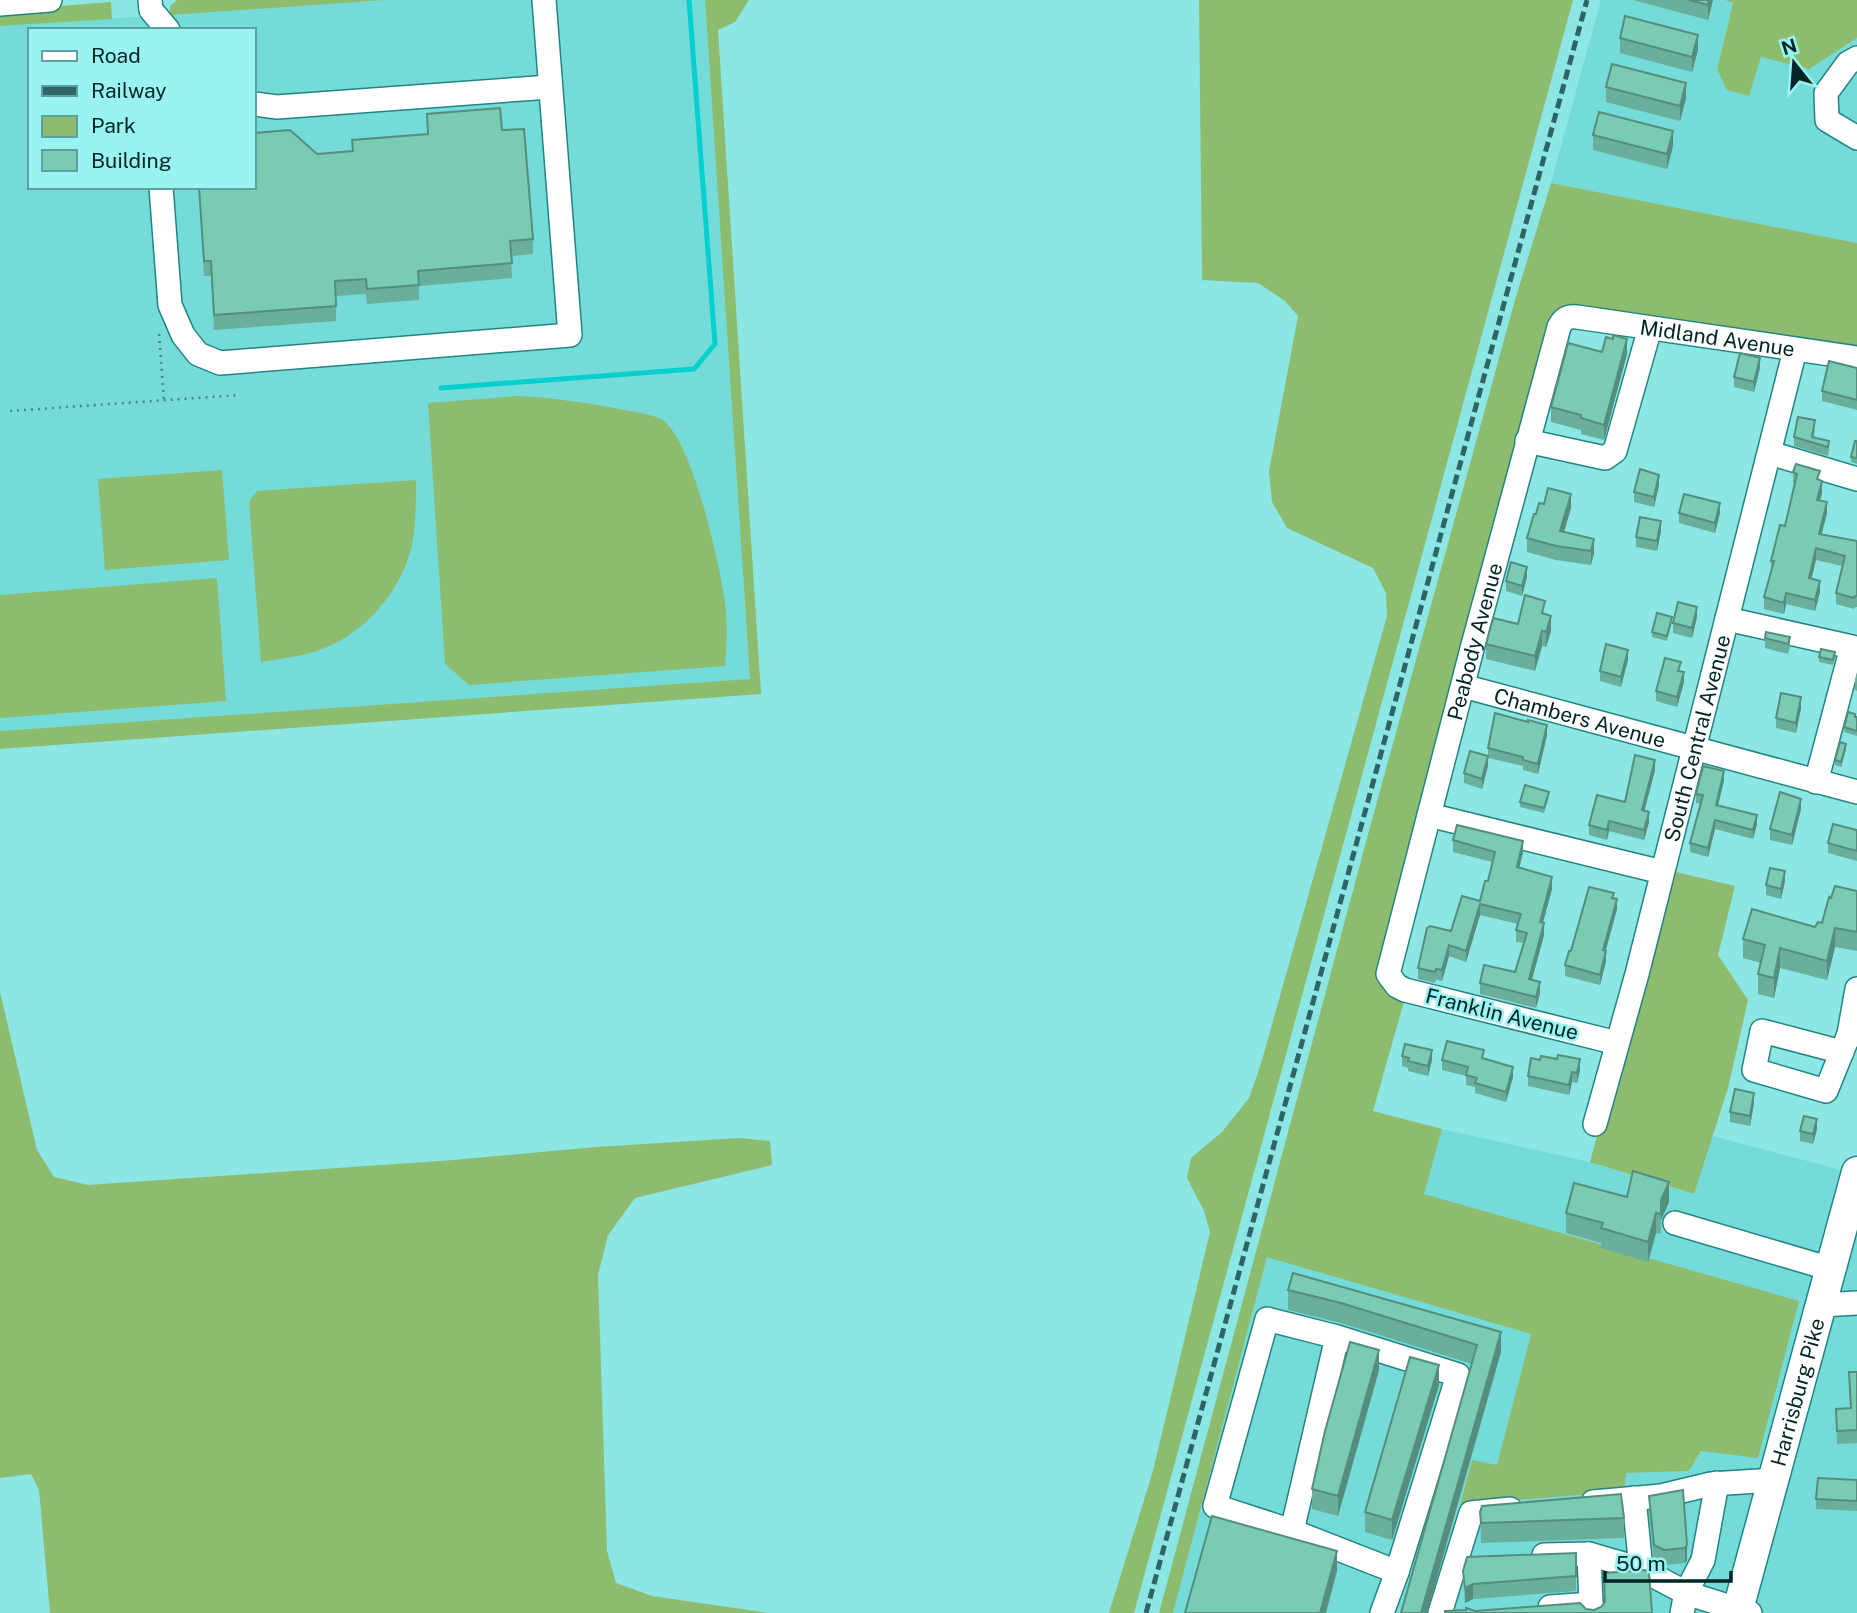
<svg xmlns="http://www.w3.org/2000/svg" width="1857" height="1613" viewBox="0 0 1857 1613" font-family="'Public Sans',sans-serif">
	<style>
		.built { fill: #74dbd9; fill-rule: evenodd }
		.green { fill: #8dbc6e }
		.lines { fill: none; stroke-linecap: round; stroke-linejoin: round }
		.stream { stroke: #04d0ce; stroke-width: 5 }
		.minor-casing { stroke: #228583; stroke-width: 26 }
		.major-casing { stroke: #228583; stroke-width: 33 }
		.path { stroke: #478786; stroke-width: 2.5; stroke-dasharray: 2 5; stroke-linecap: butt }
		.minor { stroke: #fff; stroke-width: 23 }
		.major { stroke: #fff; stroke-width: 30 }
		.rail { stroke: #2e6463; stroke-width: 5; stroke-dasharray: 10 5; stroke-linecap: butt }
		.wall { fill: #69af9b }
		.shaded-wall { fill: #558e7e }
		.building { fill: #7acbb4; stroke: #558e7e; stroke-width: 2 }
		.labels { text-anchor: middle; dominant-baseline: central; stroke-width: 5; stroke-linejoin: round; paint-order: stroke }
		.street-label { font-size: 21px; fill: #002525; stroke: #99f3f1 }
	</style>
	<rect width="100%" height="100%" fill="#8ce6e4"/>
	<!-- built -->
	<path class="built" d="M385,0H705L750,680L0,731V26ZM30,30H254V187H30Z
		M1601,0H1725L1733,2L1717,69L1749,95L1761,57L1809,68L1857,38V243L1551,183Z
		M1442,1129L1590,1162L1693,1194L1712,1136L1857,1174V1613H1173L1267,1256L1531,1334L1497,1466L1472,1461L1460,1505L1624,1490L1625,1473L1689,1471L1798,1301L1423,1194Z"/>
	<!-- green -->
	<path class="green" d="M177,0H385L170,15V6Z
		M705,0H749L735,22L718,30L761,694L0,749V731L750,679Z
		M1199,0H1573L1134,1613H1109L1153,1471L1210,1232L1204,1211L1187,1178L1191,1158L1222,1132L1249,1098L1260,1067L1387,616L1386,593L1373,568L1287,528L1272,502L1269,471L1298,316L1285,301L1258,283L1202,280Z
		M1725,0H1857V38L1809,69L1761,57L1749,96L1727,90L1717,69L1733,3Z
		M111,2L112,19L0,26V11Z
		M1551,183L1857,243V348L1561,306L1554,313L1384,956L1405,998L1373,1111L1442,1129L1424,1194L1799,1301L1758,1458L1701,1451L1689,1471L1626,1473L1624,1491L1460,1505L1472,1460L1497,1465L1531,1334L1267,1257L1173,1613H1159L1370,827L1515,300Z
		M519,396C555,398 589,403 625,410C636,412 650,414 661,419C691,436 719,561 724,597C728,620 727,643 725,666L469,685L445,664L428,403Z
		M222,470L229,560L105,570L98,479Z
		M416,480C416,501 416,523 412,545C401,593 362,637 314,652C296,657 279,659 261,662L249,502L257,491Z
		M217,578L226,701L0,718V595Z
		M1668,870L1735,886L1718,955L1748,1000L1728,1088L1694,1194L1590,1162Z
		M0,992L37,1150L54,1177L88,1185L454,1160L596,1147L740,1138L770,1141L772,1165L635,1198L608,1235L598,1275L607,1551L616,1583L652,1596L769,1613H50L39,1490L31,1474L0,1478Z"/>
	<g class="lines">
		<!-- stream -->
		<path class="stream" d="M441,388L694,369L715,344L689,0"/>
		<defs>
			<g id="minor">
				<path d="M150,0L151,10L168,30"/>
				<path d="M0,4L50,0"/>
				<path d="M1857,58L1848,63L1826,93L1827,120L1857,138"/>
				<path d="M254,104L277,107L550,87"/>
				<path d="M161,187L170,305L183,335L198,354L220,363L570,335L544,0"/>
				<path d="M1527,441L1605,458L1615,451L1650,328"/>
				<path d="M1770,453L1857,479"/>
				<path d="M1727,619L1852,647L1816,782"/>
				<path id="s1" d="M1463,686L1857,792"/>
				<path d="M1429,815L1662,872"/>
				<path d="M1849,1034L1857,989"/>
				<path id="s2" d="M1617,1043L1405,990L1397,986L1388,974L1473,645L1559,327C1563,319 1567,316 1577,317L1857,358"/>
				<path d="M1842,1052L1762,1031L1754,1070L1826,1091L1849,1034L1857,1035"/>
				<path id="s3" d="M1595,1124L1637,974L1795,350"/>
				<path d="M1675,1223L1831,1269"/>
				<path d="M1822,1305L1857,1303"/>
				<path d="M1337,1337L1292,1531L1215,1506L1267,1319L1337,1337L1458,1375L1397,1572L1382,1613"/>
				<path d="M1634,1498L1641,1569"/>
				<path d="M1593,1502L1661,1496L1711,1484L1774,1480"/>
				<path d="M1292,1531L1397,1572"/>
				<path d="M1589,1554L1591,1604"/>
				<path d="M1544,1555L1589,1554L1641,1569L1686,1593L1750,1613"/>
				<path d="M1550,1607L1591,1604L1592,1613"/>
				<path d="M1440,1613L1471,1513L1510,1509"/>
				<path d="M1682,1613L1686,1593L1703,1560L1717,1483"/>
			</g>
			<g id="major">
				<path id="s4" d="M1737,1613L1857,1172"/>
			</g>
		</defs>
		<!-- minor casing -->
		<use href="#minor" class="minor-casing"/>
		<!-- major casing -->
		<use href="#major" class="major-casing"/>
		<!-- path -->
		<path class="path" d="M159,334L164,400
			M10,411L239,395"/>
		<!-- minor -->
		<use href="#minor" class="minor"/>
		<!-- major -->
		<use href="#major" class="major"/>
		<!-- rail -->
		<path class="rail" d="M1146,1613L1587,0"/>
	</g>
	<!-- wall -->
	<path class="wall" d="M1633,0H1713L1708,20Z
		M1620,38L1698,50L1692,72L1620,53Z
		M1606,87L1686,98L1680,121L1606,102Z
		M427,114L502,130L533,239V254L511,256L512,278L419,286V300L367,304L366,294L336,296V321L214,330L211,276H204L199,187H254L317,154L352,152V140L427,134Z
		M1593,135L1673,146L1667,169L1593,150Z
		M1602,352L1627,354L1604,440L1581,434V430L1551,422V407Z
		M1760,368L1754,392L1734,387V377Z
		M1857,368V410L1822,401V391Z
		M1815,429L1814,437L1829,441V450L1828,456L1794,446V437Z
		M1857,441V464L1851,462V457Z
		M1793,472L1820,480L1822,493L1820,500L1827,513L1821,534L1857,541V607H1855L1854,609L1836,604V593L1842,566L1816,560L1811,579L1820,592L1815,611L1786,604L1784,614L1764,609V597L1771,572V561L1785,526L1795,484L1793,483Z
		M1659,485L1654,507L1634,502V492Z
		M1571,508L1564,532L1594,553L1591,565L1556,560L1527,552V538Z
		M1679,513H1720L1715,533L1679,523Z
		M1661,531L1657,551L1636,547V537Z
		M1527,577L1522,596L1506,591V581Z
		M1545,614L1551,631L1546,647L1542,646L1535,671L1486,659V644L1518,624Z
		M1697,617L1692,638L1673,633V623Z
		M1672,622L1667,641L1652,637V632Z
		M1790,637V647L1788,654L1765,648V638Z
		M1819,657H1835L1833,665L1819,662Z
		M1628,660L1621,687L1600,681V671Z
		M1681,671L1684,682L1677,707L1656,701V691Z
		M1857,672V691L1855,690V680Z
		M1801,708L1796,733L1776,728V718Z
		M1855,717H1857V736L1844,732V727Z
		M1547,735L1538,774L1523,770V766L1488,758V766L1482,789L1464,783V773L1488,756V748Z
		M1846,749L1841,767L1835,765V760Z
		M1655,770L1644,811L1649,822L1644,840L1609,831L1607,840L1589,835V825L1625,802Z
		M1724,780L1718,805L1757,824L1753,839L1715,829L1708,857L1690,852V843L1701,804L1696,803V794Z
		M1549,797L1544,813L1520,807V802Z
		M1801,809L1792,845L1770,840V829Z
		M1857,830V861L1828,853V843Z
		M1453,840L1523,852L1519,868L1552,889L1543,923L1544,935L1532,980L1540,993L1536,1008L1480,994V983L1515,972L1524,943L1516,942V930L1518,924L1480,915L1466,962L1449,956L1442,981L1436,980L1435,983L1418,979V968L1480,901L1488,881L1492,862L1453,852Z
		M1785,881L1781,899L1766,895V885Z
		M1857,891V951L1835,947L1827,980L1780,968L1774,998L1758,994V974L1761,963L1743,958V939L1815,927L1822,923L1831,898Z
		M1614,898L1617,909L1606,950V961L1600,985L1565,976V965L1571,951Z
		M1402,1056L1432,1060L1428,1076L1408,1071V1068L1402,1066Z
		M1484,1059L1513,1077L1506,1102L1475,1093V1087L1466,1085V1076L1442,1070V1060Z
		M1557,1059L1580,1070L1577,1083L1572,1082L1569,1095L1528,1086V1076L1540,1060Z
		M1754,1103L1750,1126L1730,1122V1112Z
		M1817,1129L1813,1144L1800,1141V1131Z
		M1627,1197L1669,1202L1661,1220V1234L1656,1233L1648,1262L1601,1248V1243L1566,1233V1213Z
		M1288,1290L1501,1332V1352L1472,1364L1341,1323L1288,1310Z
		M1379,1370L1338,1516L1312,1509V1489Z
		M1849,1372H1857V1443L1837,1444L1836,1409L1850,1408Z
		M1439,1385L1392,1540L1365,1532V1512Z
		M1857,1480V1511L1816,1509V1499Z
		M1683,1490L1687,1560L1685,1563L1664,1565L1654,1560L1649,1511V1496Z
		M1480,1512L1624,1518V1538L1481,1543Z
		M1463,1571L1576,1576V1591L1473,1599L1465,1603Z"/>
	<!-- shaded-wall -->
	<path class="shaded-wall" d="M1709,0H1713L1708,20V5Z
		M1698,35V50L1692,72V57Z
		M1686,83V98L1680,121V106Z
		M1673,131V146L1667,169V154Z
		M1627,339V354L1604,440V425Z
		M1760,358V368L1754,392V382Z
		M1659,475V485L1654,507V497Z
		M1822,481V493L1817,511V500Z
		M1571,494V508L1560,545V531Z
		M1827,502V513L1819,545V534Z
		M1720,503V513L1715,533V523Z
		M1661,521V531L1657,551V541Z
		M1594,539V553L1591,565V551Z
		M1816,548V560L1809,589V578Z
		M1527,567V577L1522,596V586Z
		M1820,581V592L1815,611V600Z
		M1786,593V604L1784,614V603Z
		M1697,607V617L1692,638V628Z
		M1551,616V631L1546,647V632Z
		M1542,631V646L1535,671V656Z
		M1628,650V660L1621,687V677Z
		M1684,672V682L1677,707V697Z
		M1801,697V708L1796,733V723Z
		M1547,725V735L1538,774V764Z
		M1846,744V749L1841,767V762Z
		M1488,756V766L1482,789V779Z
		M1655,760V770L1642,820V810Z
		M1724,771V780L1716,814V805Z
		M1801,799V809L1792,845V835Z
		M1649,812V822L1644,840V830Z
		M1757,815V824L1753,839V830Z
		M1715,820V829L1708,857V848Z
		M1609,821V831L1607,840V830Z
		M1523,841V852L1517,878V867Z
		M1785,871V881L1781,899V889Z
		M1552,877V889L1540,933V922Z
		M1617,899V909L1603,960V950Z
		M1480,904V915L1466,962V951Z
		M1544,923V935L1529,990V979Z
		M1835,928V947L1827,980V961Z
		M1449,945V956L1442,981V970Z
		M1780,948V968L1774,998V978Z
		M1606,951V961L1600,985V975Z
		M1540,982V993L1536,1008V997Z
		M1432,1050V1060L1428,1076V1066Z
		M1580,1059V1070L1577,1083V1073Z
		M1513,1067V1077L1506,1102V1092Z
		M1572,1072V1082L1569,1095V1085Z
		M1754,1093V1103L1750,1126V1116Z
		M1817,1119V1129L1813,1144V1134Z
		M1669,1182V1202L1661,1220V1234V1200Z
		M1656,1213V1233L1648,1262V1242Z
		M1501,1332V1352L1427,1613H1421Z
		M1379,1350V1370L1338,1516V1496Z
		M1439,1365V1385L1392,1540V1520Z
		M1687,1545V1560L1685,1563V1548Z
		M1337,1551V1571L1326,1613H1320Z
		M1473,1584V1599L1465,1603V1588Z"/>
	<!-- building -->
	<path class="building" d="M1689,0H1709L1708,5Z
		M1625,16L1698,35L1692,57L1620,38Z
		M1612,64L1686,83L1680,106L1606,87Z
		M500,108L502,130L524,129L533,239L510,241L512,263L418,271L419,285L367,289L366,279L335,281L336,306L214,315L211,261H204L199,187H254V133L290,130L317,154L353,151L352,140L428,134L427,114Z
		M1599,112L1673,131L1667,154L1593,135Z
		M1613,335L1627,339L1604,425L1581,418V415L1551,407L1568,343L1602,352L1606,337L1613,339Z
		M1740,353L1760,358L1754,382L1734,377Z
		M1829,361L1857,368V400L1822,391Z
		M1798,417L1815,420L1812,437L1829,441L1828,447L1794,437Z
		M1855,441H1857V458L1851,457Z
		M1796,464L1820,471L1817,479L1822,481L1817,500L1827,502L1819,534L1857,541V596H1855L1854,598L1836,593L1845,556L1816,548L1809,578L1820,581L1815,600L1786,593L1784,603L1764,597L1774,561H1771L1780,525L1785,526L1797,474L1793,472Z
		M1640,469L1659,475L1654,497L1634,492Z
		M1548,488L1571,494L1560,531L1594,539L1591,551L1556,546L1527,538L1534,514H1536L1539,503L1544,504Z
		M1684,494L1720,503L1715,523L1679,513Z
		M1640,517L1661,521L1657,541L1636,537Z
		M1511,562L1527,567L1522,586L1506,581Z
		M1525,595L1545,601L1542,613L1551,616L1546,632L1542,631L1535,656L1486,644L1493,618L1518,624Z
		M1678,602L1697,607L1692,628L1673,623Z
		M1657,613L1672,617L1667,636L1652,632Z
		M1766,632L1790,637L1788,644L1765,638Z
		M1606,644L1628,650L1621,677L1600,671Z
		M1821,649L1835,652L1833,660L1819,657Z
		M1665,658L1681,662L1678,671L1684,672L1677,697L1656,691Z
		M1781,693L1801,697L1796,723L1776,718Z
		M1848,712L1855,714V717H1857V731L1844,727Z
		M1495,713L1528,722V720L1547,725L1538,764L1523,760V757L1488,748Z
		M1840,742L1846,744L1841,762L1835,760Z
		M1470,751L1488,756L1482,779L1464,773Z
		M1635,755L1655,760L1642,810L1649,812L1644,830L1609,821L1607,830L1589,825L1597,795L1625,802Z
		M1703,766L1724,771L1716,805L1757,815L1753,830L1715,820L1708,848L1690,843L1703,795L1696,794Z
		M1525,785L1549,792L1544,808L1520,802Z
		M1780,792L1801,799L1792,835L1770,829Z
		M1833,824L1857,830V851L1828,843Z
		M1457,825L1523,841L1517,867L1552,877L1540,922L1544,923L1529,979L1540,982L1536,997L1480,983L1484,965L1515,972L1527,933L1516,930L1521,914L1480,904L1466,951L1449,945L1442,970L1436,969L1435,972L1418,968L1427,928L1430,926L1451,931L1462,896L1480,901L1485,881H1488L1495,852L1453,840Z
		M1770,868L1785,871L1781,889L1766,885Z
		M1835,886L1857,891V932L1835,928L1827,961L1780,948L1774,978L1758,974L1765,945L1743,939L1752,909L1815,927L1818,922L1822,923L1829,897L1831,898Z
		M1589,887L1614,893L1612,898L1617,899L1603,950L1606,951L1600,975L1565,965L1569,951H1571Z
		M1447,1041L1484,1050L1482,1058L1513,1067L1506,1092L1475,1083L1477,1078L1466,1075L1468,1067L1442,1060Z
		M1405,1044L1432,1050L1428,1066L1408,1061L1409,1058L1402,1056Z
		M1558,1055L1580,1059L1577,1073L1572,1072L1569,1085L1528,1076L1531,1058L1540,1060L1541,1056L1557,1059Z
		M1735,1089L1754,1093L1750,1116L1730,1112Z
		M1804,1116L1817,1119L1813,1134L1800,1131Z
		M1633,1171L1669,1182L1661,1200V1214L1656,1213L1648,1242L1601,1228L1603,1223L1566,1213L1574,1183L1627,1197Z
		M1293,1273L1501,1332L1421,1613H1401L1477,1345L1341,1303L1288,1290Z
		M1350,1342L1379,1350L1338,1496L1312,1489L1325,1431Z
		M1410,1357L1439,1365L1392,1520L1365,1512Z
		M1849,1372H1857V1430L1837,1431L1836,1409L1851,1408Z
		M1818,1478L1857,1480V1501L1816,1499Z
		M1683,1490L1687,1545L1685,1548L1664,1550L1654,1545L1649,1496Z
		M1621,1494L1624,1518L1481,1523L1480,1512L1482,1506Z
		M1212,1516L1337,1551L1320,1613H1185Z
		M1576,1553V1576L1473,1584L1465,1588L1463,1571L1467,1557Z
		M1645,1570L1649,1572L1652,1613H1445V1611L1466,1610V1608L1475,1611L1580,1603L1586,1609L1594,1610L1601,1607L1605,1602L1604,1573Z"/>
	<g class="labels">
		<!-- street labels -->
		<g class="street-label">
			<text stroke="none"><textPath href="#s2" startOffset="1076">Midland Avenue</textPath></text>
			<text stroke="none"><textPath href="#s2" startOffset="586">Peabody Avenue</textPath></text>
			<text stroke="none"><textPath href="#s1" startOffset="121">Chambers Avenue</textPath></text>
			<text stroke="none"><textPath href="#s3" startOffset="399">South Central Avenue</textPath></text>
			<text transform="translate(1502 1014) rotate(14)">Franklin Avenue</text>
			<text stroke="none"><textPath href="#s4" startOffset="229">Harrisburg Pike</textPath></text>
		</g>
	</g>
	<!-- legend -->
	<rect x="28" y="28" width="228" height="161" fill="#99f3f1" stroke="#5ca19f" stroke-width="2"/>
	<rect x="42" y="51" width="35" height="10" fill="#ffffff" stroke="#5ca19f" stroke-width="2"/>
	<text x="91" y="63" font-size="21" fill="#002525">Road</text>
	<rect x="42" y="86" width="35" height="10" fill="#2e6463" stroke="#5ca19f" stroke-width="2"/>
	<text x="91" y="98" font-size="21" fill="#002525">Railway</text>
	<rect x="42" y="116" width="35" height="21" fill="#8dbc6e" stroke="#5ca19f" stroke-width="2"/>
	<text x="91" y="133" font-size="21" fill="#002525">Park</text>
	<rect x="42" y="150" width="35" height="21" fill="#7acbb4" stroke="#5ca19f" stroke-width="2"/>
	<text x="91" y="168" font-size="21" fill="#002525">Building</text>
	<!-- north arrow -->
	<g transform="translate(1794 63) rotate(343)" stroke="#99f3f1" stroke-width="5" paint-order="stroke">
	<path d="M0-5L12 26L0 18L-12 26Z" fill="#002525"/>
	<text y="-10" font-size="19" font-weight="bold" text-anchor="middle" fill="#002525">N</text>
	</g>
	<!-- scale -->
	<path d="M1605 1571v10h126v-10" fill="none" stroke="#002525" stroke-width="3.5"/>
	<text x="1616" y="1571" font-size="21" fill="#002525" stroke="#99f3f1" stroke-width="5" paint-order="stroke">50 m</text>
</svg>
